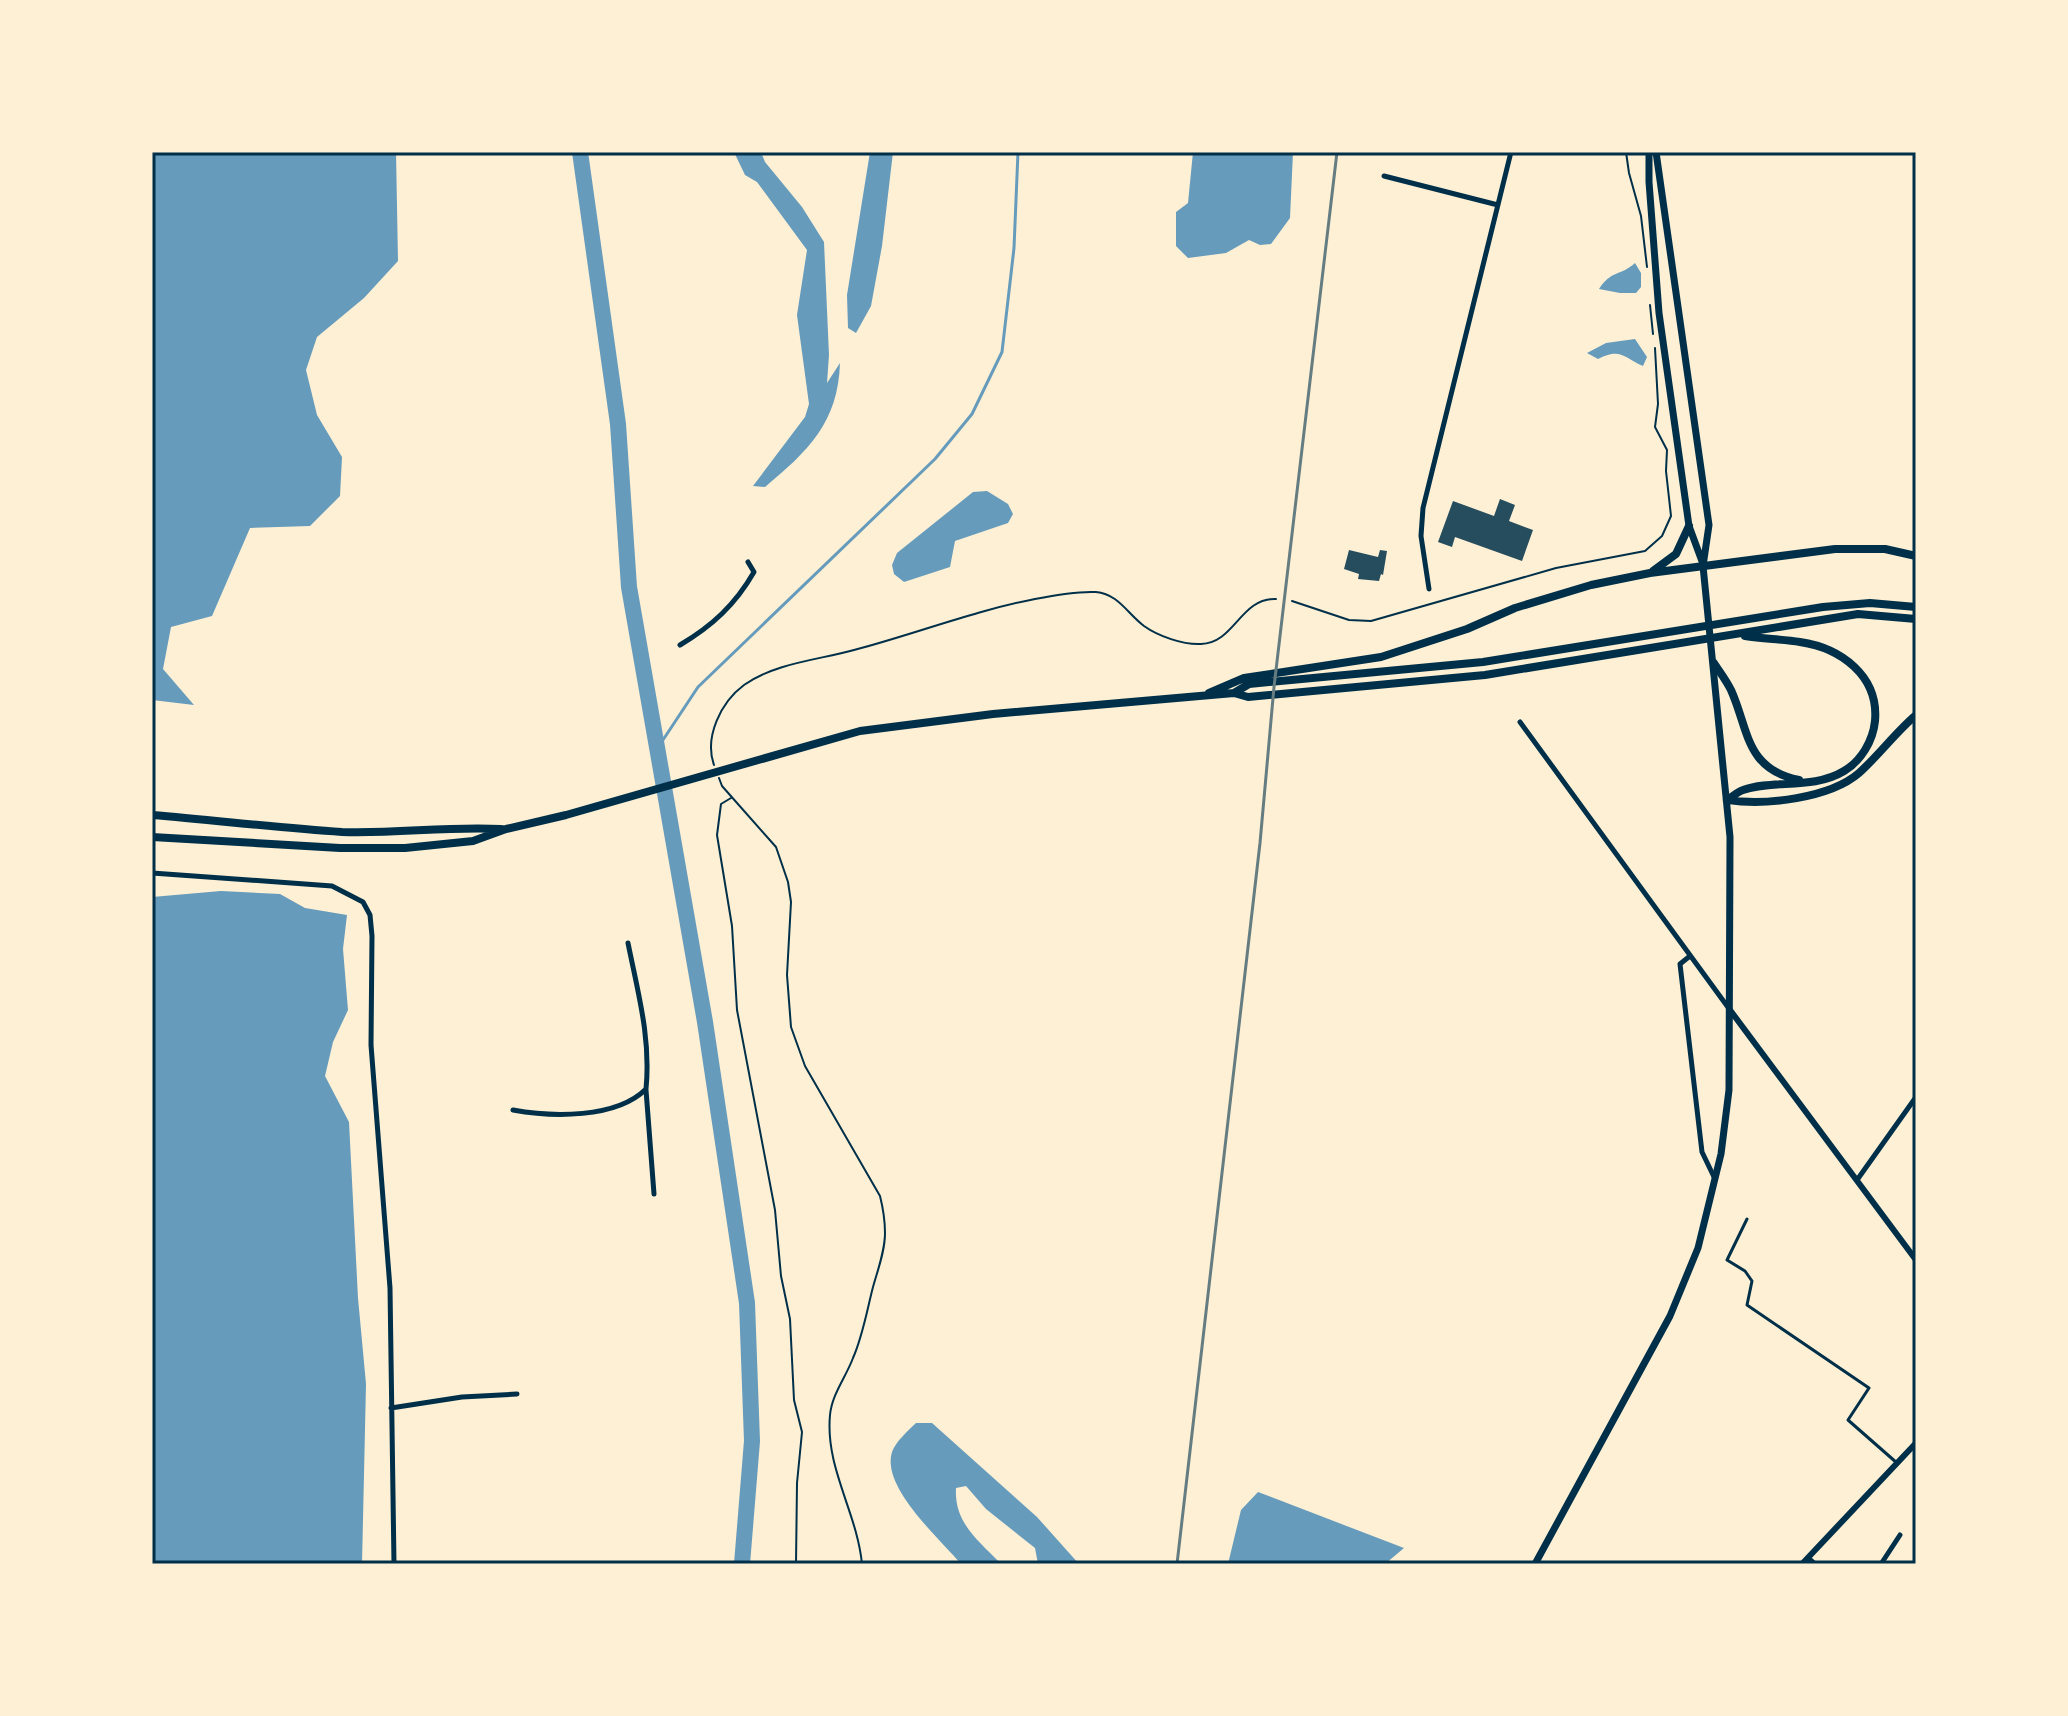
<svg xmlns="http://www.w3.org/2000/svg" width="2068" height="1716" viewBox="0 0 2068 1716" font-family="'IBM Plex Sans',sans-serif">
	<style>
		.water { fill: #669bbc }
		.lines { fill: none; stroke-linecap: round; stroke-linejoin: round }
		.stream { stroke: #669bbc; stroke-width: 3 }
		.river { stroke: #669bbc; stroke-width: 16 }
		.building { fill: #264d5e }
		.path { stroke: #003049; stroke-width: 2 }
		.service { stroke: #003049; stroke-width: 3 }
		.minor { stroke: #003049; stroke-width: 5 }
		.tertiary { stroke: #003049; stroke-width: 6 }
		.secondary { stroke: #003049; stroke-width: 7 }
		.primary { stroke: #003049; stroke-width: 8 }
		.rail { stroke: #657d81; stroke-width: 3 }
		.neatline { fill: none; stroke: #003049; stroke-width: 3 }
	</style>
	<rect width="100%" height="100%" fill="#fdf0d5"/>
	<!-- water -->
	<path class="water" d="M152,152H396L398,261L364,298L317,337L306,370L317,415L342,457L340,496L310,526L250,528L212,616L171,627L163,669L194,705L152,700Z
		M734,152H761L765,162L802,207L824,242L829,355L827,383L840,363C838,423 808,451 765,487L753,486L805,417L809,404L797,315L807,250L757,182L745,175Z
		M870,152H893L882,246L871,306L856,333L848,328L847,295Z
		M1193,152H1293L1290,218L1271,244L1260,245L1249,240L1226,253L1188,258L1176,246V212L1188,203Z
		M1635,263L1641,273V287L1636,293H1620L1599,289C1611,270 1621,276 1635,263Z
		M1635,339L1647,357L1643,366C1624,358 1621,347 1598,359L1587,353L1606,343Z
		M987,491L1008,504L1013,514L1008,523L955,541L950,567L904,582L894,574L892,565L897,553L973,492Z
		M221,891L280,894L305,908L347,915L343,949L348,1010L333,1042L325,1076L349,1122L358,1298L366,1384L362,1564H152V897Z
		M916,1423H932L1037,1517L1079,1564H1038L1035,1548L986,1509L966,1486L956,1488C954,1523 978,1540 1001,1564H961C939,1538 881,1487 892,1452C896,1441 908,1431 916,1423Z
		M1258,1492L1404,1548L1385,1564H1228L1241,1510Z"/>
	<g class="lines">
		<!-- stream -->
		<path class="stream" d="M657,749L698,687L935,459L972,414L1002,352L1014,248L1018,152"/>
		<!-- river -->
		<path class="river" d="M580,152L618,424L629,587L705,1022L747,1303L752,1441L742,1564"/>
	</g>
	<!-- building -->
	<path class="building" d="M1500,499L1515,505L1509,521L1533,530L1522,561L1455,537L1452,547L1438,542L1453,501L1494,516Z
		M1349,550L1378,557L1380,550L1387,551L1383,575L1381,574L1379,581L1358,579L1359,574L1344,569Z"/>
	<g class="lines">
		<!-- path -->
		<path class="path" d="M1626,152L1629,173L1641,216L1647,267
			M1650,305L1653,334
			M1292,601L1349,620L1371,621L1556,568L1645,551L1662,536L1671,516L1666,471L1667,450L1655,427L1658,404L1655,348
			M714,765C704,737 721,702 744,685C775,663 818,660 854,650C915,634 973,611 1035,599C1055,595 1076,591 1096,592C1118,594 1127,613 1144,626C1158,636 1183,645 1201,644C1235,643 1240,598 1276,599
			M719,778L722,786L776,847L788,882L791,902L787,975L791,1027L805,1066L880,1196C883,1208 885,1220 885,1233C885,1251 878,1269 873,1287C867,1310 863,1335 853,1358C846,1377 832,1394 830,1415C825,1468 857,1512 862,1564
			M731,798L721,804L717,835L732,926L737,1010L775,1210L781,1276L790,1319L794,1400L802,1432L797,1483L796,1564"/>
		<!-- service -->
		<path class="service" d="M1747,1219L1727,1260L1745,1271L1752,1281L1747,1305L1869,1388L1848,1420L1897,1463"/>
		<!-- minor -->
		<path class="minor" d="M1384,176L1498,205
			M1429,589L1421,536L1423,508L1511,152
			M680,645C712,626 735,605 754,572L748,562
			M1520,722L1730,1010
			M152,873L332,886L363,902L370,915L372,936L371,1045L390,1288L394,1564
			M1690,956L1680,964L1702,1152L1715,1179
			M646,1090L654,1194
			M513,1110C551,1117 616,1119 646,1089C651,1038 638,993 628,943
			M1857,1180L1916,1097
			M391,1408L462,1397L517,1394
			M1808,1558L1815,1564
			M1881,1564L1900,1535"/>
		<!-- tertiary -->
		<path class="tertiary" d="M1730,1010L1916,1260
			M1802,1564L1916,1443"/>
		<!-- secondary -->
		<path class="secondary" d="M1649,152V182L1659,313L1689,526L1703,564
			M1535,1564L1670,1316L1698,1248L1721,1154L1729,1090L1730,837L1703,566L1709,525L1656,152"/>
		<!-- primary -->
		<path class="primary" d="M1653,571L1676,554L1689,526
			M1714,663C1719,671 1726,680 1731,690C1749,730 1745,769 1799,780
			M1209,693L1244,678L1381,657L1467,629L1515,608L1591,585L1650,573L1835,549H1885L1916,556
			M1234,693L1249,684L1483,662L1823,607L1870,603L1916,607
			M1727,800C1732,797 1737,792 1743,790C1773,779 1813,790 1844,771C1861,761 1873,741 1875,721C1879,676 1841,648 1800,642C1782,639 1763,639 1745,636
			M1728,800C1765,806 1830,798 1859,773C1879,755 1895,733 1916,715
			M152,815C215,820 278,828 342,832C395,834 448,826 501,829
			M152,837L340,848H405L473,841L506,829L566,815L860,731L993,714L1234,693L1248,697L1485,675L1858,614L1916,619"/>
		<!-- rail -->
		<path class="rail" d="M1177,1564L1260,843L1274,687L1337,152"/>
	</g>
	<!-- border -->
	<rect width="2068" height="1716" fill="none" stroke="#fdf0d5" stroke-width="308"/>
	<rect x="154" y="154" width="1760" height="1408" class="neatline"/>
</svg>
